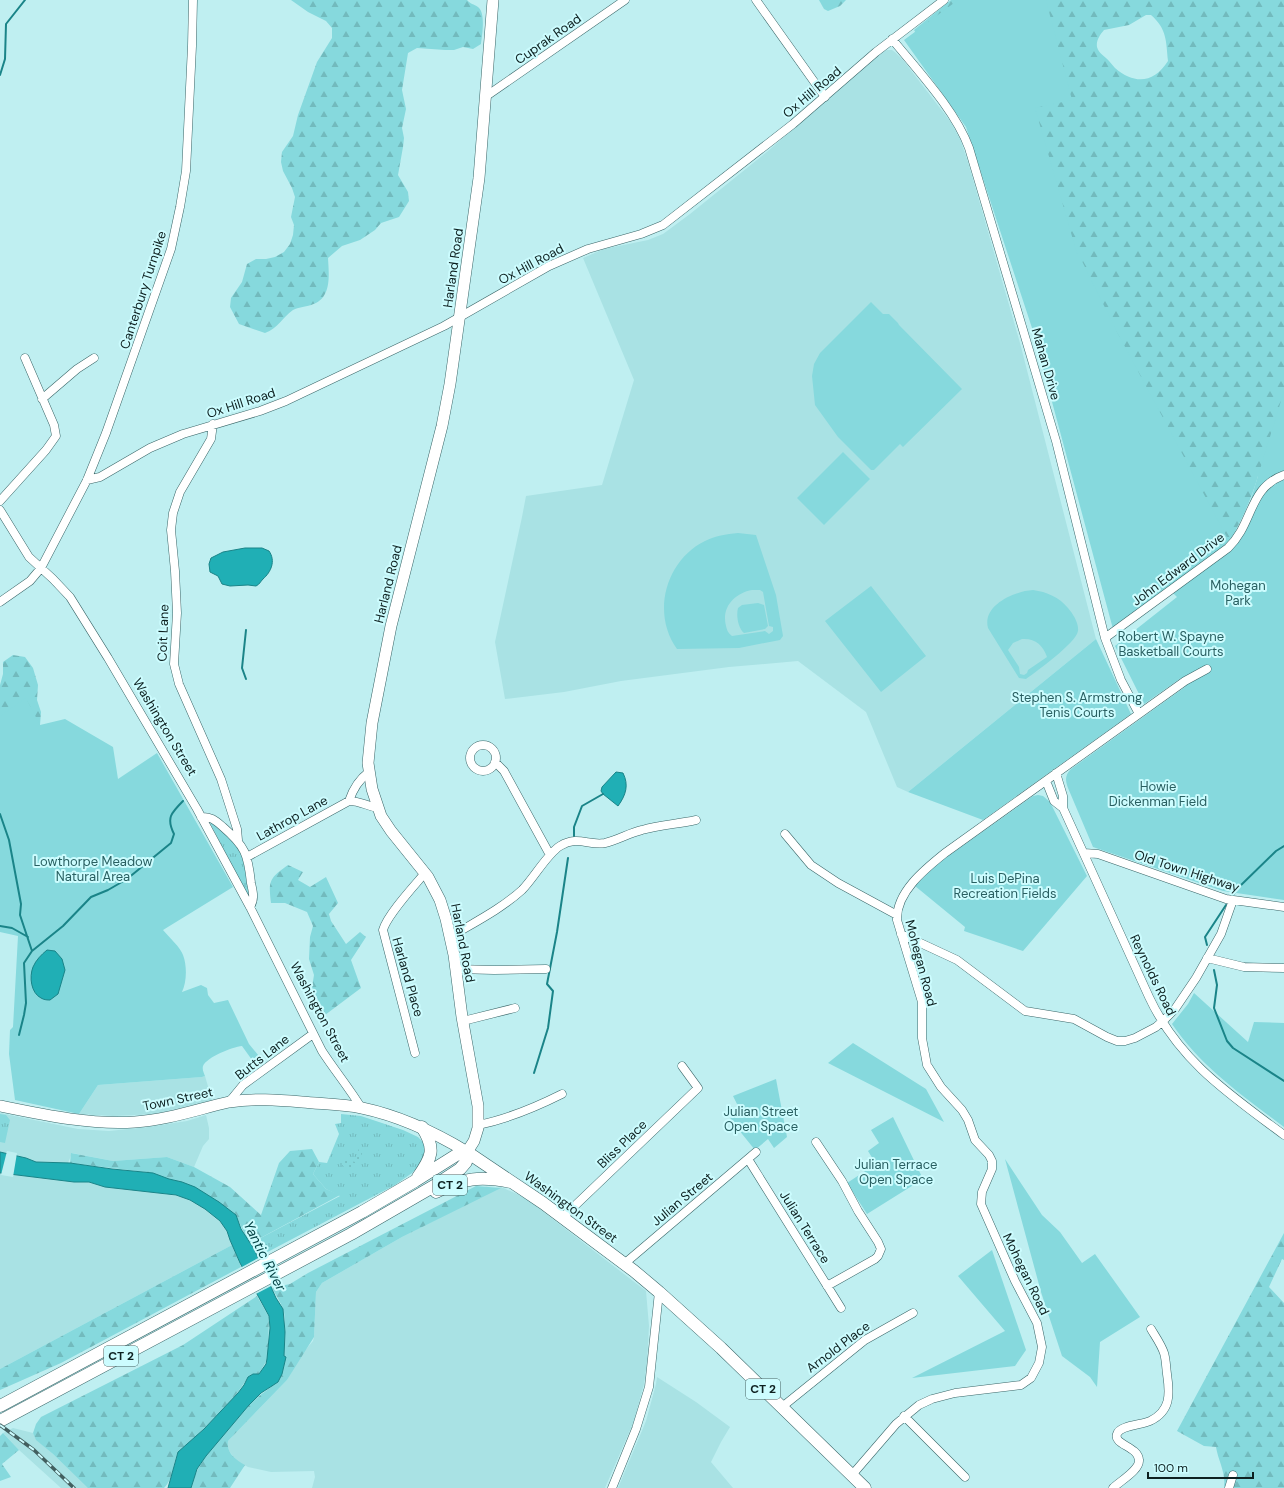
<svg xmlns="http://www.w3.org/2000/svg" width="1284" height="1488" viewBox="0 0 1284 1488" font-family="'DM Sans',sans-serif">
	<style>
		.built { fill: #a9e2e4 }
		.grass { fill: url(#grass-tufts) }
		.forest { fill: url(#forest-firs); fill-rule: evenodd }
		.park { fill: #86d9dd; fill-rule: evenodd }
		.garden { fill: url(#garden-dots) }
		.water { fill: #20afb5; stroke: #1a8488 }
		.pier { fill: #bfeff1 }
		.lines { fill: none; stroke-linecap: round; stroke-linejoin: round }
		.stream { stroke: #1a8488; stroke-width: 2 }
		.minor-casing { stroke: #3a6668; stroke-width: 9 }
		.major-casing { stroke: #3a6668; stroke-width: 12 }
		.highway-casing { stroke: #3a6668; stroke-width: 13 }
		.minor { stroke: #fff; stroke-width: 8 }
		.major { stroke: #fff; stroke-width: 11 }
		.highway { stroke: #fff; stroke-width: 12 }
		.rail-casing { stroke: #435f5f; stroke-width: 3.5 }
		.rail { stroke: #ccfcfe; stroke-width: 2; stroke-dasharray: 6; stroke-linecap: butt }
		.labels { text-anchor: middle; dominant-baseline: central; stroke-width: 4; stroke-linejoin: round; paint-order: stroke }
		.shield { fill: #ccfcfe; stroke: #466263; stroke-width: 1 }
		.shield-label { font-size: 12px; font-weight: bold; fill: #0d2020 }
		.street-label { font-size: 13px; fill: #0d2020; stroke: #ccfcfe }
		.park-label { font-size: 13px; fill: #295f61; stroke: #ccfcfe }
		.water-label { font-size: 14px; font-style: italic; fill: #044244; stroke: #ccfcfe }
	</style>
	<defs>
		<pattern id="grass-tufts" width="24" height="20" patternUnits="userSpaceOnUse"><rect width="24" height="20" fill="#86d9dd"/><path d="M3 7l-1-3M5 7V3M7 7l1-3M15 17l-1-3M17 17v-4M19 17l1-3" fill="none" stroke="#72babd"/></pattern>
		<pattern id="forest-firs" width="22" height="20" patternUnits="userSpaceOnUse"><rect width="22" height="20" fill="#86d9dd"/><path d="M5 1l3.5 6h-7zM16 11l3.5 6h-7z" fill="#72babd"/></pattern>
		<pattern id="garden-dots" width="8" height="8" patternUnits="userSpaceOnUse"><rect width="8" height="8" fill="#86d9dd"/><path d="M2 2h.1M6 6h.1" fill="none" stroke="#72babd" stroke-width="1.8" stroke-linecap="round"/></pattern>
	</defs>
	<rect width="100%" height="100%" fill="#bfeff1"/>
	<!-- built -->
	<path class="built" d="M887,50H892L896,53L903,60L950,121L960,139L968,162L1020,343L1096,639L908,792L897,787L866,712L798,661L729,667L621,681L564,692L505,699L495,642L522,517L526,496L602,485L634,380L583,258L604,249L648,240L663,234L690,214L768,151L881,52Z
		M205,1076L212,1100L155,1114L113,1116L79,1114L98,1085L202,1077Z
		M0,1113L78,1129L109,1131L148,1127L187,1121L206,1115L209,1128V1139L203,1146L194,1167L167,1157L113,1161L72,1153L68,1163L36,1162L26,1158L0,1152Z
		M0,1173L74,1182H89L105,1187L131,1189L183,1197L201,1206L221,1223L227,1231L232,1245L0,1369Z
		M501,1187L517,1194L528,1200L646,1291L649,1326L647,1362L644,1384L634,1421L605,1488H312L315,1477L314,1471L271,1472L248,1467L237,1461L229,1451L227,1444L228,1441L287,1380L302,1354L313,1341L314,1337L316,1292L322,1283L402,1237Z
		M657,1377L696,1402L730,1427L721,1442L711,1462L733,1488H618L646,1421L656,1384Z
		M13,1428L33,1433L37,1440L53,1454L89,1488H61L19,1450L3,1433Z"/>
	<!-- grass -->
	<path class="grass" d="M210,820L234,840L243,856L250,893L249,898L209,821Z
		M0,1114L6,1115L10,1120L5,1143L0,1142Z
		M341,1114L361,1116L403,1130L418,1137L427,1146L423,1161L412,1173L395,1185L258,1257L251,1243L340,1196L326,1189L313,1174L319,1162L327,1163L339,1134L335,1124L341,1123Z"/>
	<!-- forest -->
	<path class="forest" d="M291,0H467C470,4 474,4 478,7C486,13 482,35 481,44L473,49L463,47L454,50H445L417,48L408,53L402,90L406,109L402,128L404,138L403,147L398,175L408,192L409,201L399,217L381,223L375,230L360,240L342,246L328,258C329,276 332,299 311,305C304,307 299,307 293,310C282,318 278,328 265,333L239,324L230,307L231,298L242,282L247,264L256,259H266L275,257L284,252L290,244L293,235L294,225L291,217L295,197L292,188L283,171L281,162L282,152L293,136L298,115L317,62L332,38V28L326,21L308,12Z
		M819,0H846L840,6L828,11L824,9Z
		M951,0H1284V471L1258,476C1251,500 1242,520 1229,542L914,30ZM1146,15H1151C1167,29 1166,41 1168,61C1154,83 1135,85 1115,68C1113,66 1111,63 1109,61C1105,56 1099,54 1097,47C1096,40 1100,35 1104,30L1129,25Z
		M13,655L25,657L33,668L38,685L37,700L41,712L40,725L0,747V685L3,674V662Z
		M288,865L303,872L298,880L310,887L326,877L338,903L329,914L331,921L346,944L360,932L366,937L351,960L361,988L325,1015L312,987L314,975L309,959L310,937L313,926L307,912L285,903H271C268,880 270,878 288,865Z
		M312,1149L319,1162L313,1174L326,1189L340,1195L251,1243L246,1237L238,1220L172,1181L145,1172L70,1163L71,1153L113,1161L167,1157L194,1167L230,1187L261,1215L279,1163L290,1151Z
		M476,1186L501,1188L402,1237L322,1283L316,1292L314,1337L287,1380L228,1441C226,1453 236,1460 245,1465L230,1488H191C195,1469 206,1456 218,1441C229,1429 239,1416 250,1404C260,1394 274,1387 281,1375C285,1368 286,1322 284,1312C282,1304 276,1296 272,1288L290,1284L308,1273Z
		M1284,1233V1260L1282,1259L1269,1287L1284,1303V1488H1226L1224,1486C1226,1473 1218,1460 1216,1447L1204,1446L1177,1431Z
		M232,1245L241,1267L61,1363L0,1390V1369Z
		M257,1296L269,1317L268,1358L259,1374H252C244,1381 240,1391 233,1398C219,1413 205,1428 190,1442C187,1445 183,1447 180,1450C173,1457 174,1480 164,1488H88L53,1454L36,1440L33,1433L36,1424L41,1417L183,1345Z
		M3,1433L19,1450L2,1464L11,1477L0,1481V1436Z"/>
	<!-- park -->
	<path class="park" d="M958,0H1046L1072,100L1035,108L1078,257H1080L1117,332L1229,541L1241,523L1250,502L1284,391V900L1223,891L1093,847L1068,788C1065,780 1065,775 1071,769L1185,687L1181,678L1144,704L1115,646L1177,597L1167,587L1113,629L1033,331L966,127L904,40Z
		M871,302L883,314H889L898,323L899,325L962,389L903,447L900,444L874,470H871L838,437L815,405L812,376L814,364L820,353Z
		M843,452L870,479L824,525L797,498Z
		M738,533L756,535L776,595L783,636L780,640L739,648L677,649C651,613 666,560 705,541C715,536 726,534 738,533ZM752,590H760L763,592L769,626L773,627V631L769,634L765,631L732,636C728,633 727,630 726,626C721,607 735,593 752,590Z
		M871,586L926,656L881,692L825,621Z
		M1033,590C1047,592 1059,597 1068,608C1073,614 1079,623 1078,631C1076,643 1037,671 1026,679L1019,678L988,628C982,605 1015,591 1033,590ZM1022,639C1035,638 1043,645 1047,657L1028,670L1027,673L1024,675L1020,674L1019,667L1008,650L1013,643Z
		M758,603L764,605L768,626L765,629L744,633C738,628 736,615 738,608L742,605Z
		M1096,639L1131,714L983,820L908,792Z
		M26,698L40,725L65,719L113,747L118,779L157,753L233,887L163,930C168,936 181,948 183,955C187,965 187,982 182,992L201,985L207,988L208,995L214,1003L228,1000L249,1044L263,1061L257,1067L242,1046C232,1047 207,1057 203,1066C202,1070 204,1073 205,1076L202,1077L98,1085L79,1114L15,1100L9,1054L10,1030L13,1027L18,936L0,932V716Z
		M1038,795L1043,796L1050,802L1087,876L1023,951L964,931L965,927L915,886L937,864L1033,796Z
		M1194,993L1248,1042L1254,1022L1284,1023V1127C1242,1095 1202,1068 1172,1024L1188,1004Z
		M853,1043L926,1089L944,1122L828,1063Z
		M776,1079L787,1137L774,1148L768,1139L755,1150L730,1119L740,1110L733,1096Z
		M893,1117L923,1179L867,1214L847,1183L876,1164L868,1151L879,1143L871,1130Z
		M1005,1159L1042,1215L1060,1232L1082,1263L1095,1254L1140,1317L1100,1342L1097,1387L1090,1377L1062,1356L1041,1292Z
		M992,1250L1026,1350L1015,1366L912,1378L1005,1331L958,1276Z"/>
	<!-- garden -->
	<path class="garden" d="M359,1148L363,1150L359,1164L355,1163L353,1169L342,1166L344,1159L355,1162Z"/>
	<!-- water -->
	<path class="water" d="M245,548H262L269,551C276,561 271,572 263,579C260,582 260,584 256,586L248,585L230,586L222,584L218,576L210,572L209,564L211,558L223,552Z
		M616,772L623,773C629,785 626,795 618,806L603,794L601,791L602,787Z
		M47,950L55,951L62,959L65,970L58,994L50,1000C48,1000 44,1000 41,998C31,993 29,977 33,967C36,960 41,955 47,950Z
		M0,1152L26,1158L36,1162L70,1163L112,1169L153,1173L169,1179L182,1182L195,1187L219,1202L236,1215L241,1229L254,1249L276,1298L283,1309L285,1332L284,1356L286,1357L282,1374L278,1382L261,1393L249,1405L206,1456L197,1469L191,1488H168L178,1452L204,1429L238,1393L244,1385L248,1377L253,1374H259L266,1364L267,1359L270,1328L269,1316L240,1263L230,1240L227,1231L220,1221L205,1209L190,1200L176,1195L105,1187L89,1182H74L1,1173H0Z"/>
	<!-- pier -->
	<path class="pier" d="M7,1151L17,1153L13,1177L1,1175Z
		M260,1257L273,1285L254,1295L240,1268Z"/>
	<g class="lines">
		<!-- stream -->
		<path class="stream" d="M0,75L5,59L6,24L25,0
			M246,679L242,668L246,630
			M0,814L9,840L21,904L20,915L32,951L24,963L26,1003L24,1015L19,1035
			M574,836V827L582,806L603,794
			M1233,895L1238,888L1276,851L1284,846
			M0,926L12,928L28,937
			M1207,945L1205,937L1226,905
			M32,951L63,926L91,897L108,890L127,879L171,843L174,834C166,818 171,813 183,801
			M1214,970L1217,985L1214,1008L1227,1041L1233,1048L1284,1081
			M534,1073L548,1028L553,991L547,984L557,932L568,858"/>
		<defs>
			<path id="minor" d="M756,0L825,97
				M892,39C918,71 955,110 969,148L1056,441L1105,638L1121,680L1139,714
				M485,97L625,0
				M42,399L77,369L94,358
				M213,424L211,439L180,492L173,513L171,530L175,571L177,613L174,664L179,684L221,779L237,829L238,840
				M87,480L100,477L150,448L183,434L260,411L286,401L444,326L549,266L588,249L641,234L663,225L793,124L876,52L944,0
				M0,501L46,450L56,436L54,425L25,358
				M0,510L29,557L53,579L70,597L108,658L197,809L250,907L322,1051C335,1071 350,1089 362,1109
				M0,602L30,581L41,568L87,480L106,433L171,249L180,207L186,171L192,46L193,0
				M1105,638L1228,548C1254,523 1248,488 1284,475
				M470 758a13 13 0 1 1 26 0a13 13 0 1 1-26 0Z
				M495,762L504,771L550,855
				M1056,773L1063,796V808L1149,997C1179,1061 1229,1094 1284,1135
				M1046,781L1054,801L1063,808
				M349,801C353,789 358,780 369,772
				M201,817C211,816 216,821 223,827C245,846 248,854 251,883C253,892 255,899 250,907
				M785,834L811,865L838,883L897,915
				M1084,853L1098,854L1226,899L1284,907
				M247,857L349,801C360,801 367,806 378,808
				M901,934L957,960L1025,1011L1074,1019L1107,1037L1117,1041H1125L1135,1038L1156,1027L1166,1018L1175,1009L1196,978L1221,934L1233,900
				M450,937C475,922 501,909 522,890C534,878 547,854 560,846C578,835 588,846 605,843C618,840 629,833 642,830C660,825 678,824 696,820
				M1207,958L1244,967L1284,968
				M456,969L494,970L546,969
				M463,1021L515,1008
				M415,1053L383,930C387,915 414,886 425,873
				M229,1102L243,1085L313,1034
				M478,1125C508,1119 536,1107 562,1094
				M816,1142L842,1181L858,1211L878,1242L881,1249L878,1256L875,1259L827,1286
				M748,1159L841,1308
				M562,1218L698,1088L682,1066
				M624,1264L756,1152
				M782,1407L865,1340L913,1313
				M904,1416L965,1477
				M852,1475L896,1424L919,1405L932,1399L955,1393L1021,1385L1031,1378L1039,1363L1042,1347L1037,1323L1015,1281L981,1204L982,1192L992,1169V1161L989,1155L975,1140L968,1120L962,1110L941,1087L927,1065L922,1038V1002L897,920C896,892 925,869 945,853L1185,681L1207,669
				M612,1488L636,1429L649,1387L659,1292
				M1113,1488C1120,1481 1140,1470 1139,1460C1138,1446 1113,1445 1117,1434C1120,1425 1142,1425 1150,1421C1171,1411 1170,1394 1167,1374C1166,1367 1166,1359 1164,1353C1161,1344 1155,1336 1151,1329
				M1229,1488L1233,1475"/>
			<path id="major" d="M0,1106C44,1115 90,1125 135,1122C167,1120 198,1109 229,1102C253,1098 278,1100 302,1102C322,1104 342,1104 362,1108C400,1116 434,1132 467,1152L474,1141L478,1128V1106L462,1017L454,955L446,919L440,900L428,877L391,831L381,816L372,789L368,763L372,723L391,626L442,426L450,384L479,178L493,0"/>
			<path id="highway" d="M467,1152L543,1203L634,1271L659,1292L721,1348L865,1488
				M418,1177C432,1157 436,1149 422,1127
				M436,1192C462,1178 481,1176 511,1182
				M0,1406L362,1212L415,1181L458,1154L467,1152
				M0,1421L351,1234L434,1186L460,1169L466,1162L467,1152"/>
		</defs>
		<!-- minor casing -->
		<use href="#minor" class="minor-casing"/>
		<!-- major casing -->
		<use href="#major" class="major-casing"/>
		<!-- highway casing -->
		<use href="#highway" class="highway-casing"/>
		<!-- minor -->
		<use href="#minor" class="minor"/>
		<!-- major -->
		<use href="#major" class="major"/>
		<!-- highway -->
		<use href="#highway" class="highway"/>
		<defs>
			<path id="rail" d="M0,1425L34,1450L74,1488"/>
		</defs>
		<!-- rail casing -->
		<use href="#rail" class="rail-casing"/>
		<!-- rail -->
		<use href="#rail" class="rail"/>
	</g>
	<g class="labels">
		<!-- shield labels -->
		<g class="shield">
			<rect x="433" y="1175" width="34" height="20" rx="3"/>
			<rect x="104" y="1346" width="34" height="20" rx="3"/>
			<rect x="746" y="1379" width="34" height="20" rx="3"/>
		</g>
		<g class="shield-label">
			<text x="450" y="1185">CT 2</text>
			<text x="121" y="1356">CT 2</text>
			<text x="763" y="1389">CT 2</text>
		</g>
		<!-- street labels -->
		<g class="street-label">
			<text transform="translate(548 39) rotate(-35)">Cuprak Road</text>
			<text transform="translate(812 92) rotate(-40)">Ox Hill Road</text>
			<text transform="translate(531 264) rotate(-28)">Ox Hill Road</text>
			<text transform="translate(453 268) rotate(-82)">Harland Road</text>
			<text transform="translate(143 290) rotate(-72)">Canterbury Turnpike</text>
			<text transform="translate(1046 364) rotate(74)">Mahan Drive</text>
			<text transform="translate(241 403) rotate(-18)">Ox Hill Road</text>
			<text transform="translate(1178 569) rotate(-37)">John Edward Drive</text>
			<text transform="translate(388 584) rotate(-76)">Harland Road</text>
			<text transform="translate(163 633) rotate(-88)">Coit Lane</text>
			<text transform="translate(165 727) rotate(59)">Washington Street</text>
			<text transform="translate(292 818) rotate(-29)">Lathrop Lane</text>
			<text transform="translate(1187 871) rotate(18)">Old Town Highway</text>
			<text transform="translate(463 943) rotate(79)">Harland Road</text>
			<text transform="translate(921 963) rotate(75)">Mohegan Road</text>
			<text transform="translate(1153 975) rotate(64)">Reynolds Road</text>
			<text transform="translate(408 977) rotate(74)">Harland Place</text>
			<text transform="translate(320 1012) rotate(62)">Washington Street</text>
			<text transform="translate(262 1057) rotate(-38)">Butts Lane</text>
			<text transform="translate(178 1099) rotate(-12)">Town Street</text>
			<text transform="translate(622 1144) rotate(-44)">Bliss Place</text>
			<text transform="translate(682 1199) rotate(-40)">Julian Street</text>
			<text transform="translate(571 1207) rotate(36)">Washington Street</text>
			<text transform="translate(805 1227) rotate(58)">Julian Terrace</text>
			<text transform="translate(1026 1274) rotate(64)">Mohegan Road</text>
			<text transform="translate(838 1347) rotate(-37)">Arnold Place</text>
		</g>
		<!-- park labels -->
		<g class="park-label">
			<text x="1238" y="585">Mohegan<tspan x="1238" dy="15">Park</tspan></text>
			<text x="1171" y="636">Robert W. Spayne<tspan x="1171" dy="15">Basketball Courts</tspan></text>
			<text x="1077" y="697">Stephen S. Armstrong<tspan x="1077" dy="15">Tenis Courts</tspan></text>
			<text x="1158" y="786">Howie<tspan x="1158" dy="15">Dickenman Field</tspan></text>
			<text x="93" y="861">Lowthorpe Meadow<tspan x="93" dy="15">Natural Area</tspan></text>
			<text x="1005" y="878">Luis DePina<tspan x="1005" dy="15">Recreation Fields</tspan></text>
			<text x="761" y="1111">Julian Street<tspan x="761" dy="15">Open Space</tspan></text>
			<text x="896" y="1164">Julian Terrace<tspan x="896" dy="15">Open Space</tspan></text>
		</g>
		<!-- water labels -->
		<g class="water-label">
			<text transform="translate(265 1256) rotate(63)">Yantic River</text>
		</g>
	</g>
	<!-- scale -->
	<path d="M1148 1472v6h105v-6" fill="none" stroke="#0d2020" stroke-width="2"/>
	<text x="1154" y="1472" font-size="12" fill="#0d2020" stroke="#ccfcfe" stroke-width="3" paint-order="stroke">100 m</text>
</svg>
